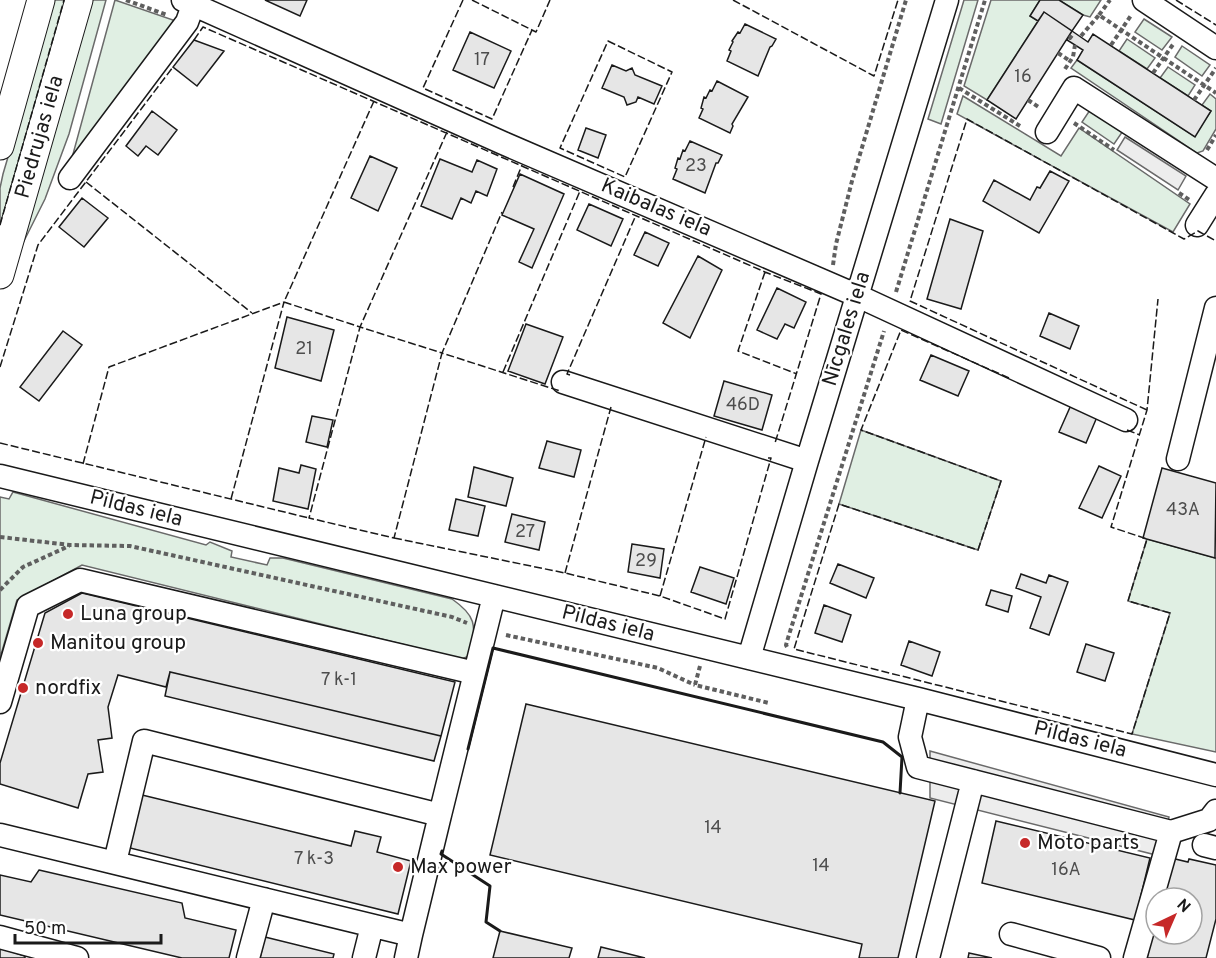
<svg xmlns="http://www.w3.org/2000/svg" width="1216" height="958" viewBox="0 0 1216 958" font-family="Overpass,sans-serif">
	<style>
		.green { fill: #e0efe3; stroke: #6a6a6a; stroke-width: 1.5 }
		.parking { fill: #ededed; stroke: #6a6a6a; stroke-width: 1.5 }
		.building { fill: #e6e6e6; stroke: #1a1a1a; stroke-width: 1.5 }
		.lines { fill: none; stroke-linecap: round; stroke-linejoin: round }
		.minor-casing { stroke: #1a1a1a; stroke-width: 25 }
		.major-casing { stroke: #1a1a1a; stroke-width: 29 }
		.path { stroke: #5f5f5f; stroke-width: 4; stroke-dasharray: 4.5 3; stroke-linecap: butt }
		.minor { stroke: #fff; stroke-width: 22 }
		.major { stroke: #fff; stroke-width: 27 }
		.fence { stroke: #1a1a1a; stroke-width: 1.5; stroke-dasharray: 8 3; stroke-linecap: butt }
		.wall { stroke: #1a1a1a; stroke-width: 3 }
		.poi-dot { fill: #c62828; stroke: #fff; stroke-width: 2 }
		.labels { text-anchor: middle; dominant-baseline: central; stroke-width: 4.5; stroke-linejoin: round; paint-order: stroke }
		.number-label { font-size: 18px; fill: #4d4d4d }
		.street-label { font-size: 21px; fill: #1a1a1a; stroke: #fff }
		.poi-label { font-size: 21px; fill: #1a1a1a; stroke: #fff; text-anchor: start }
	</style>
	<rect width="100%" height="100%" fill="#fff"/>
	<!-- green -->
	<path class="green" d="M52,0H66L0,237V188L3,174L39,52Z
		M90,0H106L69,134L45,199L18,253Z
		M115,0L173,20L174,30L81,153L73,154Z
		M964,0H978L941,124L928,119Z
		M991,0H1040L1030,16L1038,21L987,100L964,86Z
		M1059,0H1101L1090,17L1083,15Z
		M1144,19L1172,37L1162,50L1135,32Z
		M1127,39L1155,58L1147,69L1119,51Z
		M1182,46L1210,65L1202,76L1175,57Z
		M1077,60L1194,136L1211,111L1202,105L1210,94L1216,99V129L1203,151L1197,153L1071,68Z
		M1168,67L1195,85L1188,96L1160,78Z
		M963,96L1061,156L1079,128L1190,204L1173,232L957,114Z
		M1092,107L1125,128L1114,144L1082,122Z
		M861,430L1001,481L978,550L839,504Z
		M13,492L206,545L210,542L232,551L231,557L267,565L270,558H283L452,599C478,617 475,626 471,655L462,659L82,565L17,600L0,658V497L9,499Z
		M1147,539L1216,558V752L1132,734L1170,613L1128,601Z"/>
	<!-- parking -->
	<path class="parking" d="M1125,137L1186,176L1178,190L1117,150Z
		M930,751L1169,817L1160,856L930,798Z"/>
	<!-- building -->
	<path class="building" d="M265,0H307L300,16Z
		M1040,0H1059L1083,15L1072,31L1044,12L1038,21L1030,16Z
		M1044,12L1072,31L1016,119L987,100Z
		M745,24L776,39L772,46L770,47L758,76L727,61L731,51L729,50L733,42L732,41L738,32L740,33Z
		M1072,31L1088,42L1093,34L1211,111L1195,137L1077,60L1083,50L1067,40Z
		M470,32L511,51L494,88L453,70Z
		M194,40L224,51L197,86L173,67Z
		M612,65L626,71L632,68L635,75L662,86L654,104L638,97L636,102L627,105L624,97L602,88Z
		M717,81L748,97L732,124L733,126L730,133L699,118L703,109L701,108L704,97L706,98L710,90L712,91Z
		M152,111L177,130L158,155L146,146L138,156L126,146Z
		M586,128L606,135L598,158L578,150Z
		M690,141L722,155L718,163H716L705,193L673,179L677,169L675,168L678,158L680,159L683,150L685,151Z
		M370,156L397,168L378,211L351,198Z
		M440,159L472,172L477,160L497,169L487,196L476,191L471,203L461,198L452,219L421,206Z
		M1050,171L1069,181L1039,233L983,201L994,180L1030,200L1037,187L1040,188Z
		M520,174L564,194L532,268L519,262L534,229L502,215Z
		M82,198L108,218L84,247L59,227Z
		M589,204L623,219L611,246L577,230Z
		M950,219L983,231L961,309L927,299Z
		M645,232L669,243L658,266L634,255Z
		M698,256L722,270L690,338L663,323Z
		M777,288L806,302L794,328L785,324L777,339L757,330Z
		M1049,313L1079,326L1070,349L1040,336Z
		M287,317L334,330L321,381L275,368Z
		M526,324L563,337L545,384L508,371Z
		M63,331L82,345L39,401L20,387Z
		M931,355L969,371L958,396L920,380Z
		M724,381L772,395L762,430L714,416Z
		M1071,405L1097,417L1086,443L1059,432Z
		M312,416L333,420L327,447L306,442Z
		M547,441L581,450L574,477L539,468Z
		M301,465L316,469L308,509L273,501L279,468L299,473Z
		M1099,466L1121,476L1102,518L1079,508Z
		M474,467L513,478L506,506L468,497Z
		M1162,468L1216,483L1215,558L1143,538Z
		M456,499L485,506L478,536L449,530Z
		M512,514L545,522L539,550L505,542Z
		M632,544L664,549L660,578L628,572Z
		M838,564L874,578L866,598L830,583Z
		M700,567L734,578L726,604L691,592Z
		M1021,574L1046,583L1049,575L1068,582L1049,635L1030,628L1041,597L1016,588Z
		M991,590L1012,596L1008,612L986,605Z
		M82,593L455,682L441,736L170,672L166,687L118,675L108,707L112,738L98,740L103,772L88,774L78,808L0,784V763L45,613Z
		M824,605L851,615L842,642L815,633Z
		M909,641L940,652L932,676L901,665Z
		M1086,644L1114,653L1105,681L1077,672Z
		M170,672L441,736L434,761L165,696Z
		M526,704L935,801L898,958H859L862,944L490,855Z
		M138,794L351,846L355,831L381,837L377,852L411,861L398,914L126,847Z
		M996,821L1150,858L1135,920L982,883Z
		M1171,858L1188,862L1189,859L1216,865V919L1206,958H1147L1156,919V934H1192V898H1161Z
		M39,870L182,903L185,918L236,930L229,958H182L0,915V875L31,882Z
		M500,931L572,948L569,958H493Z
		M265,937L334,954L333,958H260Z
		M601,947L645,958H598Z
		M0,948L25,956V958H0Z
		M969,953L992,958H968Z"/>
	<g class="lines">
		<defs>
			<path id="minor" d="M183,0L503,143L858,296L1126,420
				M1144,0L1216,48
				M1047,132L1074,88L1216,179
				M70,178L187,22L195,0
				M1197,225L1216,195
				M563,382L807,461
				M1178,459L1216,308
				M0,476L918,699L1216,775
				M749,658L807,461L947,0
				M918,699L910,737L918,767L1171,832L1209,820L1216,811
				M0,702L28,606L80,580L475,673
				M440,815L494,596
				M0,835L411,935L440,815L144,741L115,862
				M1204,845L1216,848
				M1011,934L1099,958
				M0,937L77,958
				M248,958L264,899
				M364,958L372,926
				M406,958L411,935
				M928,958L973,781
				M1135,958L1171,832"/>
			<path id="major" d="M0,146L41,0
				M0,275L79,0"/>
		</defs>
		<!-- minor casing -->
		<use href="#minor" class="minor-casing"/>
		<!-- major casing -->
		<use href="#major" class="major-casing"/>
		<!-- path -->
		<path class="path" d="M126,0L167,15
			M1099,15L1110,0
			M1081,36L1099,15L1216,93
			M1069,37L1070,38L1073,34
			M1111,45L1132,14
			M1058,53L1070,61
			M1065,69L1073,57L1075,45
			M1153,73L1174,43
			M959,88L1020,126
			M1028,100L1040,108
			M1194,100L1216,68
			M1074,123L1114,150
			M1207,150L1216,135
			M1179,193L1191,201
			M833,265L836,244L852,181L906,0
			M896,292L985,0
			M0,537L70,545L130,546L452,617L467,623
			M0,590L23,567L69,546
			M506,635L658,668L695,685
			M787,647L786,645L788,638L884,331
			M700,666L695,685L769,703"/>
		<!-- minor -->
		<use href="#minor" class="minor"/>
		<!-- major -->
		<use href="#major" class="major"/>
		<!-- fence -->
		<path class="fence" d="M463,0L423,88L492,119L532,30
			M472,0L536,32L550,0
			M733,0L874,76L898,0
			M1176,0L1216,25
			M194,40L203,27L765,272L821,294L775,443
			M608,41L672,72L625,177L560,148Z
			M374,101L284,302L360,327L309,518L394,538L442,353L560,391
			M447,132L360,327L442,353L502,212
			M86,182L252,313
			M513,187L522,165
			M0,225L64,0
			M765,272L738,351L797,374
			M0,367L38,245L173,67
			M503,372L580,191
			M570,375L567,374L636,215
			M1009,378L901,330L861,430L1001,481L978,550L839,504L794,649L1132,734L1170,613L1128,601L1147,539L1111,527L1147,410L1158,299
			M1147,410L910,301L967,119L1184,239L1198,231L1216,241
			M1127,430L1140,435
			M0,443L309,518
			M83,464L109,367L284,302
			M231,499L284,302
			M394,538L565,573L660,596L725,619L771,458H768
			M565,573L611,407
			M660,596L706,437"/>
		<!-- wall -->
		<path class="wall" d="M468,749L493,648L883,742L902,757L900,793
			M442,851L441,854L490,886L486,922L500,931"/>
	</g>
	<!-- markers -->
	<g class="poi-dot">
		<circle cx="68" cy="614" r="6"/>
		<circle cx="38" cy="643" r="6"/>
		<circle cx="23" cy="688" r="6"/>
		<circle cx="1025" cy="843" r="6"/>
		<circle cx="398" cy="867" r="6"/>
	</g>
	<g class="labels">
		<!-- number labels -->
		<g class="number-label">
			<text x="482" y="60">17</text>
			<text x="1023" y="77">16</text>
			<text x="696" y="166">23</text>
			<text x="304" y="349">21</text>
			<text x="743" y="405">46D</text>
			<text x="1183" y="510">43A</text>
			<text x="525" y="532">27</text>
			<text x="646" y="561">29</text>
			<text x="339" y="680">7 k-1</text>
			<text x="713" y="828">14</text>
			<text x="314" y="859">7 k-3</text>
			<text x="821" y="866">14</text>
			<text x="1066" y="870">16A</text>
		</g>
		<!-- street labels -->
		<g class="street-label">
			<text transform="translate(40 137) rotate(-74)">Piedrujas iela</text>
			<text transform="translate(656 208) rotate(23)">Kaibalas iela</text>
			<text transform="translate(847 329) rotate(-73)">Nīcgales iela</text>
			<text transform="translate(136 509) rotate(14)">Pildas iela</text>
			<text transform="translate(608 624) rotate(14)">Pildas iela</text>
			<text transform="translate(1080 740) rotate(14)">Pildas iela</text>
		</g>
		<!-- poi labels -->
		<g class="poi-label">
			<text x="80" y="614">Luna group</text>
			<text x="50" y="643">Manitou group</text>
			<text x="35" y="688">nordfix</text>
			<text x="1037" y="843">Moto parts</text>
			<text x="410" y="867">Max power</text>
		</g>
	</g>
	<!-- north arrow -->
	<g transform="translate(1174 916) rotate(44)"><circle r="28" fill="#ffffff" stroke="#a3a3a3" stroke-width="1.5"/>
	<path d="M0-4.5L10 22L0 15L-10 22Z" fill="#c62828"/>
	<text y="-9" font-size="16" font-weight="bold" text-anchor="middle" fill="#1a1a1a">N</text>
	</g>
	<!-- scale -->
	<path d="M15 934v9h146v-9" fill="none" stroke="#1a1a1a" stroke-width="3"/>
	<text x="24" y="934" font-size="18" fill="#1a1a1a" stroke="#ffffff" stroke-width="4.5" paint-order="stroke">50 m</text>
</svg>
